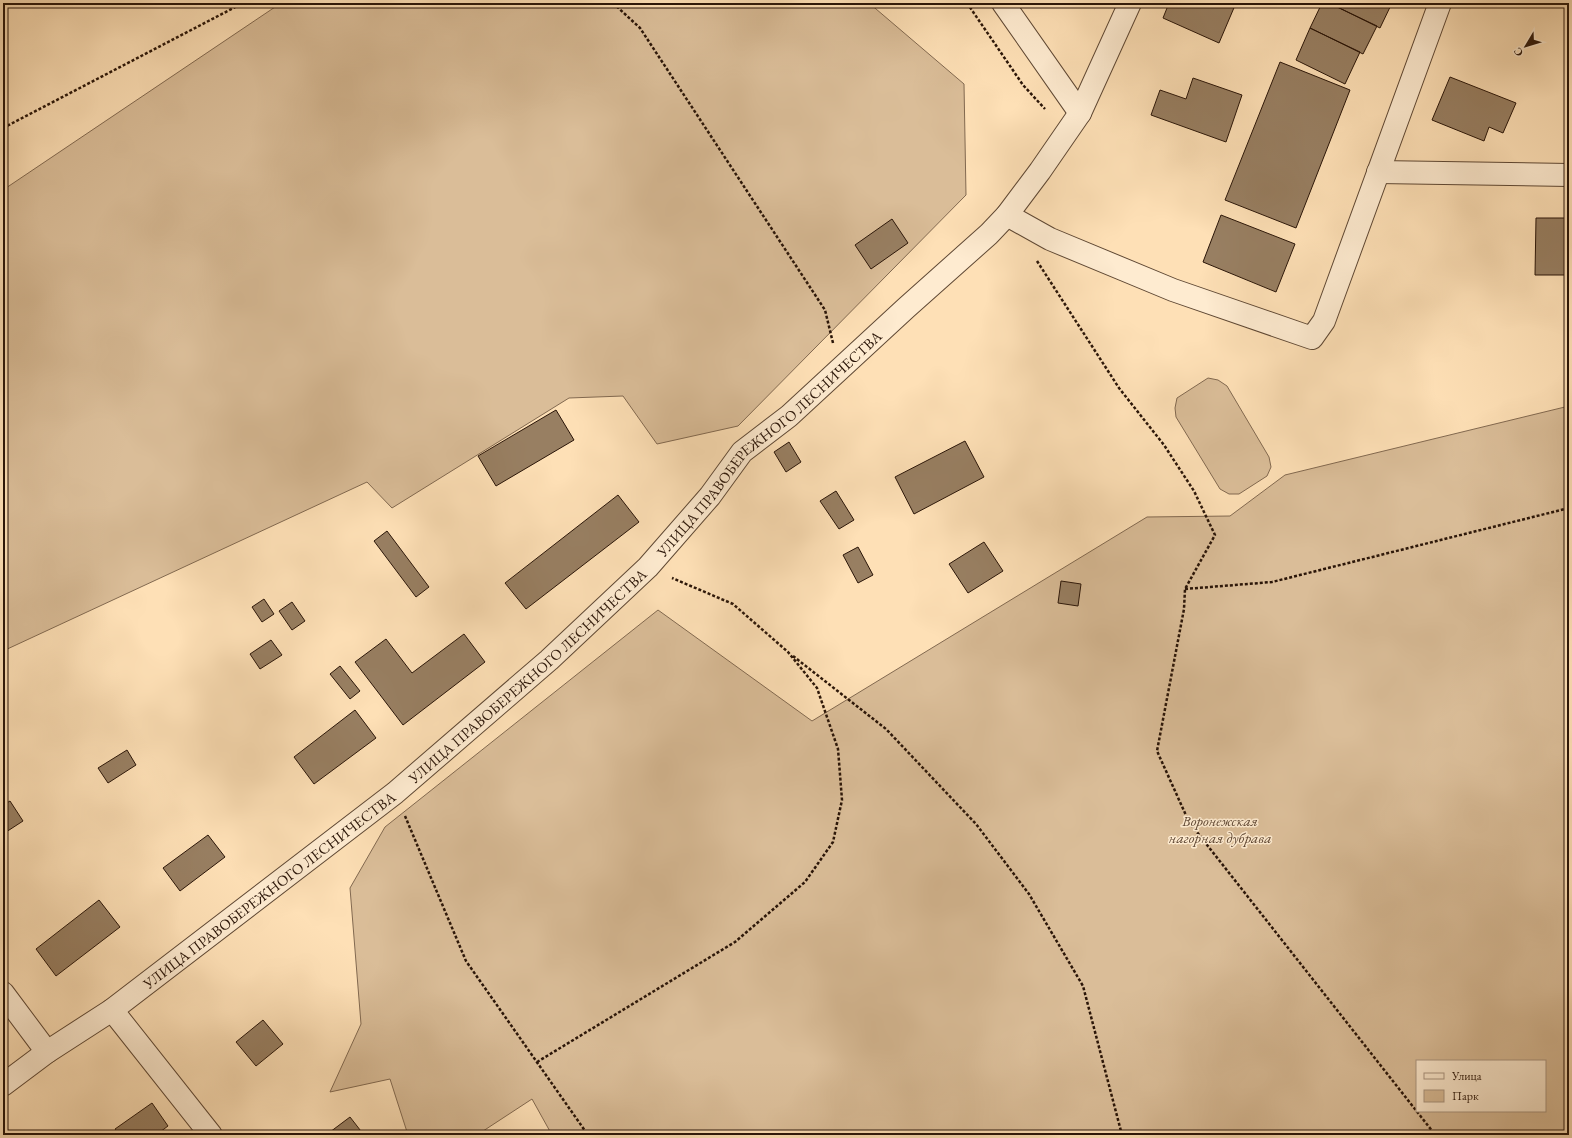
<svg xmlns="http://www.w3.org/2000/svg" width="1572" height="1138" viewBox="0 0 1572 1138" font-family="'EB Garamond',serif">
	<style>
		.green { fill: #dabd98; stroke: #826950; fill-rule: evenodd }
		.building { fill: #987f62; stroke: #2a1508 }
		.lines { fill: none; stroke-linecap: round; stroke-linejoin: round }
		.minor-casing { stroke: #5f4834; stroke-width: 24 }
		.path { stroke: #2a1508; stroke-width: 2.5; stroke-dasharray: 3 2; stroke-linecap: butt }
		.minor { stroke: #feebd0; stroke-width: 22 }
		.labels { text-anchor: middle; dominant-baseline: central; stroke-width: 3; stroke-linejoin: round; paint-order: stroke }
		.street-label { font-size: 15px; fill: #2a1508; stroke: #feebd0 }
		.park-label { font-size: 15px; font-style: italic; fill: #5f4733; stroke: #feebd0 }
	</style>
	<rect width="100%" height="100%" fill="#fee0b6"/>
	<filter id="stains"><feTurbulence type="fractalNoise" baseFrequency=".005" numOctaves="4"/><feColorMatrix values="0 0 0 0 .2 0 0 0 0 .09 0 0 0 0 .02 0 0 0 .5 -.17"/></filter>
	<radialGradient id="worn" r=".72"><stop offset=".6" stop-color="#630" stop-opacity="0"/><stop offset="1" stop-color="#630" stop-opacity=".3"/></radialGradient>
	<!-- green -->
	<path class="green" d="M281,3H869L964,84L966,195L738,426L657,444L623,396L569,398L392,508L367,482L3,651V190Z
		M1208,378L1218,380L1227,386L1269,457L1271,467L1267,476L1239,494H1229L1220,489L1176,417L1175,408L1177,398Z
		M1569,406V1135H552L532,1099L477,1135H408L390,1079L330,1092L361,1024L350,888L385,827L658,610L812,721L1147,517L1230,516L1285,475ZM1417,1061H1545V1111H1417Z"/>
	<!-- building -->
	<path class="building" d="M1169,3H1236L1219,43L1163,18Z
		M1322,3H1329L1377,26L1363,54L1310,28Z
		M1329,3H1392L1380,28Z
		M1310,28L1360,52L1345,84L1296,60Z
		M1280,62L1350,90L1296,228L1225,200Z
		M1450,77L1516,103L1503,133L1489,127L1484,141L1432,120Z
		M1193,78L1242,95L1226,142L1151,115L1160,90L1186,99Z
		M1566,84H1569V140H1568Z
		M1221,215L1295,244L1276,292L1203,262Z
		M1536,218H1569V275H1535Z
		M892,219L908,243L871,269L855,245Z
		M556,410L574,440L496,486L478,456Z
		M965,441L984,477L914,514L895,477Z
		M789,442L801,462L786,472L774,452Z
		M836,491L854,520L839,529L820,501Z
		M618,495L639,522L526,609L505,583Z
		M387,531L429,587L416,597L374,541Z
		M984,542L1003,571L968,593L949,564Z
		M858,547L873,575L858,583L843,555Z
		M1061,581L1081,584L1078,606L1058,603Z
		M264,599L274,614L262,622L252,607Z
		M292,602L305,621L292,630L279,611Z
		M464,634L485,662L403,725L355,662L386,639L412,673Z
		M271,640L282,655L260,669L250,654Z
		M340,666L360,691L350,699L330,674Z
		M355,710L376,738L314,784L294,757Z
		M127,750L136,765L108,783L98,768Z
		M10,801L23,821L3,834V805Z
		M208,835L225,857L180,891L163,868Z
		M99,900L120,927L56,976L36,949Z
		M263,1020L283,1044L256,1066L236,1042Z
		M152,1103L168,1126L156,1135H119L115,1129Z
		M350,1117L364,1135H326Z"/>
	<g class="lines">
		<defs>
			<g id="minor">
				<path d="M1003,3L1080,113"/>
				<path d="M1378,172L1569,175"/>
				<path d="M1007,215L1050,239L1173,290L1312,338L1324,321L1440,3"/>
				<path d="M3,993L47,1052"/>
				<path d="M112,1010L211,1135"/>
				<path id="s1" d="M3,1085L47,1052L112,1010L395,793L549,660L648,567L710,496L742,452L789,416L906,308L989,234L1007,215L1040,171L1080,113L1130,3"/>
			</g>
		</defs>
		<!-- minor casing -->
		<use href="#minor" class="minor-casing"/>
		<!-- path -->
		<path class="path" d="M613,3L640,28L825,310L833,343
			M967,3L1023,85L1045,109
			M3,128L243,3
			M1037,261L1119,388L1164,445L1194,491L1215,535L1185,589L1184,609L1157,751L1189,822L1433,1132L1434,1135
			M1185,589L1272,582L1569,508
			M793,656L886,729L976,824L1029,894L1083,986L1122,1135
			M405,816L466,961L588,1135
			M537,1062L735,942L805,882L833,842L842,800L838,749L817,688L788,652L733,604L672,578"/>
		<!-- minor -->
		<use href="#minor" class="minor"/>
	</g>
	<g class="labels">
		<!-- street labels -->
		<g class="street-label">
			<text stroke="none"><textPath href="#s1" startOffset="1002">УЛИЦА ПРАВОБЕРЕЖНОГО ЛЕСНИЧЕСТВА</textPath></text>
			<text stroke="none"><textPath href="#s1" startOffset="666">УЛИЦА ПРАВОБЕРЕЖНОГО ЛЕСНИЧЕСТВА</textPath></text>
			<text stroke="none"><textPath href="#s1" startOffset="330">УЛИЦА ПРАВОБЕРЕЖНОГО ЛЕСНИЧЕСТВА</textPath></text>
		</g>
		<!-- park labels -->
		<g class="park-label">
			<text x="1220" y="820">Воронежская<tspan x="1220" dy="17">нагорная дубрава</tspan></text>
		</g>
	</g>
	<!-- margin -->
	<rect width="1572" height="1138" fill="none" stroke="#fee0b6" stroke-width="16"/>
	<rect x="4" y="4" width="1564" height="1130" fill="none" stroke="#2a1508" stroke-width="2"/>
	<rect x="8" y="8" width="1556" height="1122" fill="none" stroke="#2a1508"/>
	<!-- legend -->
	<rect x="1416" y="1060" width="130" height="52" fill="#feebd0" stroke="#a99580"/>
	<rect x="1424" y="1073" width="20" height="6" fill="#feebd0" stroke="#a99580"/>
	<text x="1452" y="1080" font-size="12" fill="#2a1508">Улица</text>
	<rect x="1424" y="1090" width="20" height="12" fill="#dabd98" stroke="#a99580"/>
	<text x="1452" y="1100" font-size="12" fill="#2a1508">Парк</text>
	<!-- north arrow -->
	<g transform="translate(1526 46) rotate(232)" stroke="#feebd0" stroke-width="3" paint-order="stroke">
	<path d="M0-3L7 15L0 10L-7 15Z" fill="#2a1508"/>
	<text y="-6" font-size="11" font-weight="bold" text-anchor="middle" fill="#2a1508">С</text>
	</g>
	<rect width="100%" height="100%" filter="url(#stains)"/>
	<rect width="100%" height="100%" fill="url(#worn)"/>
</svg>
